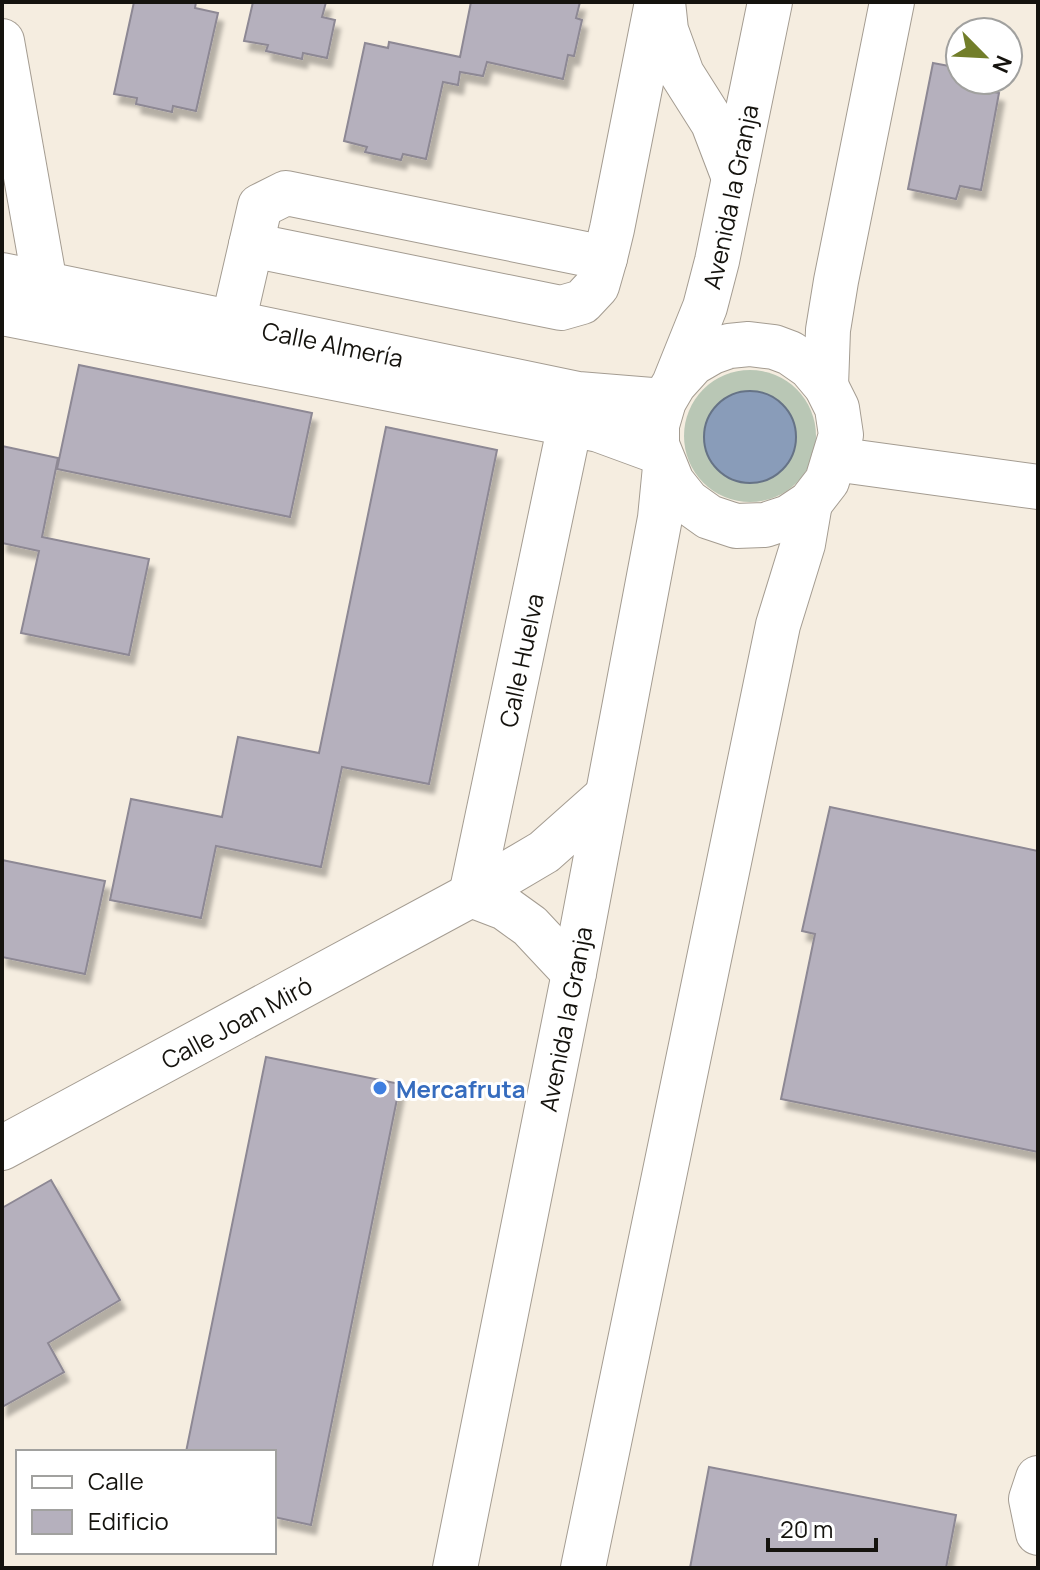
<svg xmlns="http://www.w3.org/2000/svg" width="1040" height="1570" viewBox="0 0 1040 1570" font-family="Manrope,sans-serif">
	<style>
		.green { fill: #b9c7b5 }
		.water { fill: #899cb9; stroke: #667386; stroke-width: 2 }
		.building { fill: #b5b0bd; stroke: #8d8894; stroke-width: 2; filter: url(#shadow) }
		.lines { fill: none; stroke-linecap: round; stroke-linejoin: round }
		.minor-casing { stroke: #a49c91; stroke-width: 46 }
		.major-casing { stroke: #a49c91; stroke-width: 46 }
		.minor { stroke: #fff; stroke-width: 44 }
		.major { stroke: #fff; stroke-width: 44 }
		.shop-dot { fill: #3f7fe0; stroke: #fff; stroke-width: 3 }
		.labels { text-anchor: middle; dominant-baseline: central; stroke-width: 6; stroke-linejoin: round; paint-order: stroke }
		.street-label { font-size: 24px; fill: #15130e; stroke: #fff }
		.shop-label { font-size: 24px; font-weight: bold; fill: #366cbe; stroke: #fff; text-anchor: start }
	</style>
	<defs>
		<filter id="shadow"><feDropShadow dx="5" dy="9" stdDeviation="2" flood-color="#0004"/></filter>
	</defs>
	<rect width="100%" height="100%" fill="#f5ede0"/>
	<!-- green -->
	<path class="green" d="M684 436a66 66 0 1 1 132 0a66 66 0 1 1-132 0Z"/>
	<!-- water -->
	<path class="water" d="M704 437a46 46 0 1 1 92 0a46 46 0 1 1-92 0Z"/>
	<!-- building -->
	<path class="building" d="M134,2H196L195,8L218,13L196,111L173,106L172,112L136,104L137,98L114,94Z
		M253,2H326L322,17L335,20L327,58L303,53L302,59L266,51L268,45L244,41Z
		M471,2H580L576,18L582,20L574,56L568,55L563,79L487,62L483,76L460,72L458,85L443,82L426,159L403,154L401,160L365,152L367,147L344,141L365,43L388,48L389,42L460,57Z
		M933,63L960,68V80H981L979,89L999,93L981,190L960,186L956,199L908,189Z
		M79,365L312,413L290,517L57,469Z
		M386,427L497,450L429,784L342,767L321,867L216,846L201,918L110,900L131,799L222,817L238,737L319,753Z
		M2,446L58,458L42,537L149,559L129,655L21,633L39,551L2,543Z
		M830,807L1038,851V1152L781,1099L815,934L802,931Z
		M2,860L105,881L85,974L2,957Z
		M266,1057L400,1084L311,1525L274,1517V1452H186Z
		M51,1180L120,1300L48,1343L64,1372L2,1407V1208Z
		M709,1467L956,1515L946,1568H690Z"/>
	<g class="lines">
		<defs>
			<g id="minor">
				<path d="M663,2L666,30L682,74L713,123L734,178"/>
				<path d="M2,41L45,284"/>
				<path d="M251,245L561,308L582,302L597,286L605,258"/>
				<path id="s1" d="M2,275L578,394L664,401"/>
				<path d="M2,313L599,430L659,452"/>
				<path d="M233,323L260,206L286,193L605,258L612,229L657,2"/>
				<path d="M834,459L1038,487"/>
				<path id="s2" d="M471,895L570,424"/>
				<path d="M471,895L505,908L530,926L574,973"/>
				<path id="s3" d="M2,1148L471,895L544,852L607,796"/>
				<path d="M1038,1478L1031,1499L1038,1533"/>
			</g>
			<g id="major">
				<path id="s4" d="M674,384L693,363L712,352L729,346L749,344L774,347L790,353L810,367L826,386L837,408L841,435L827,481L810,503L789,517L765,525L736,526L709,517L688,502L672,482L657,445V425L664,401L674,384L705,307L717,261L770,2"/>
				<path d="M826,386L828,330L836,281L892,2"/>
				<path id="s5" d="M455,1568L574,973L660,518L665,467"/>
				<path d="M583,1568L778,625L803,544L810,503"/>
			</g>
		</defs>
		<!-- minor casing -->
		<use href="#minor" class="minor-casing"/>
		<!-- major casing -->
		<use href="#major" class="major-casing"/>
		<!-- minor -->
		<use href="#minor" class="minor"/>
		<!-- major -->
		<use href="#major" class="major"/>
	</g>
	<!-- markers -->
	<circle class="shop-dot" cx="380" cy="1088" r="8"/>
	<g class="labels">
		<!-- street labels -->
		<g class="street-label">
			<text stroke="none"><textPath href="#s4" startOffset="768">Avenida la Granja</textPath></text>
			<text stroke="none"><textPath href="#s1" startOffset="338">Calle Almería</textPath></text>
			<text stroke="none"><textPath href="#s2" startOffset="240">Calle Huelva</textPath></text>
			<text stroke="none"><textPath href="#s5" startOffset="560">Avenida la Granja</textPath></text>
			<text stroke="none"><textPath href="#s3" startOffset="266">Calle Joan Miró</textPath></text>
		</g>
		<!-- shop labels -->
		<g class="shop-label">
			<text x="396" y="1088">Mercafruta</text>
		</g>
	</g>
	<!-- border -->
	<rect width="1040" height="1570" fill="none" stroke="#15130e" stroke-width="8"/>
	<!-- legend -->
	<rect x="16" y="1450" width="260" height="104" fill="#ffffff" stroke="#a1a19f" stroke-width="2"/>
	<rect x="32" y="1476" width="40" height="12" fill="#ffffff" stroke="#a1a19f" stroke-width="2"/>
	<text x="88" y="1490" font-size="24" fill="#15130e">Calle</text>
	<rect x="32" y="1510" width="40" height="24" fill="#b5b0bd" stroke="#a1a19f" stroke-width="2"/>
	<text x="88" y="1530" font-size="24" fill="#15130e">Edificio</text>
	<!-- north arrow -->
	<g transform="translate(984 56) rotate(114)"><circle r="38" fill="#ffffff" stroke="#a1a19f" stroke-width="2"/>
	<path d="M0-6L14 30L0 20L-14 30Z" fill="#727e2a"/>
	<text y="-12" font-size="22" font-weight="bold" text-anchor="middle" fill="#15130e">N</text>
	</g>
	<!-- scale -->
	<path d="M768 1538v12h108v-12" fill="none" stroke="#15130e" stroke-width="4"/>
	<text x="780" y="1538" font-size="24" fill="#15130e" stroke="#ffffff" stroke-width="6" paint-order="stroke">20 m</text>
</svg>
